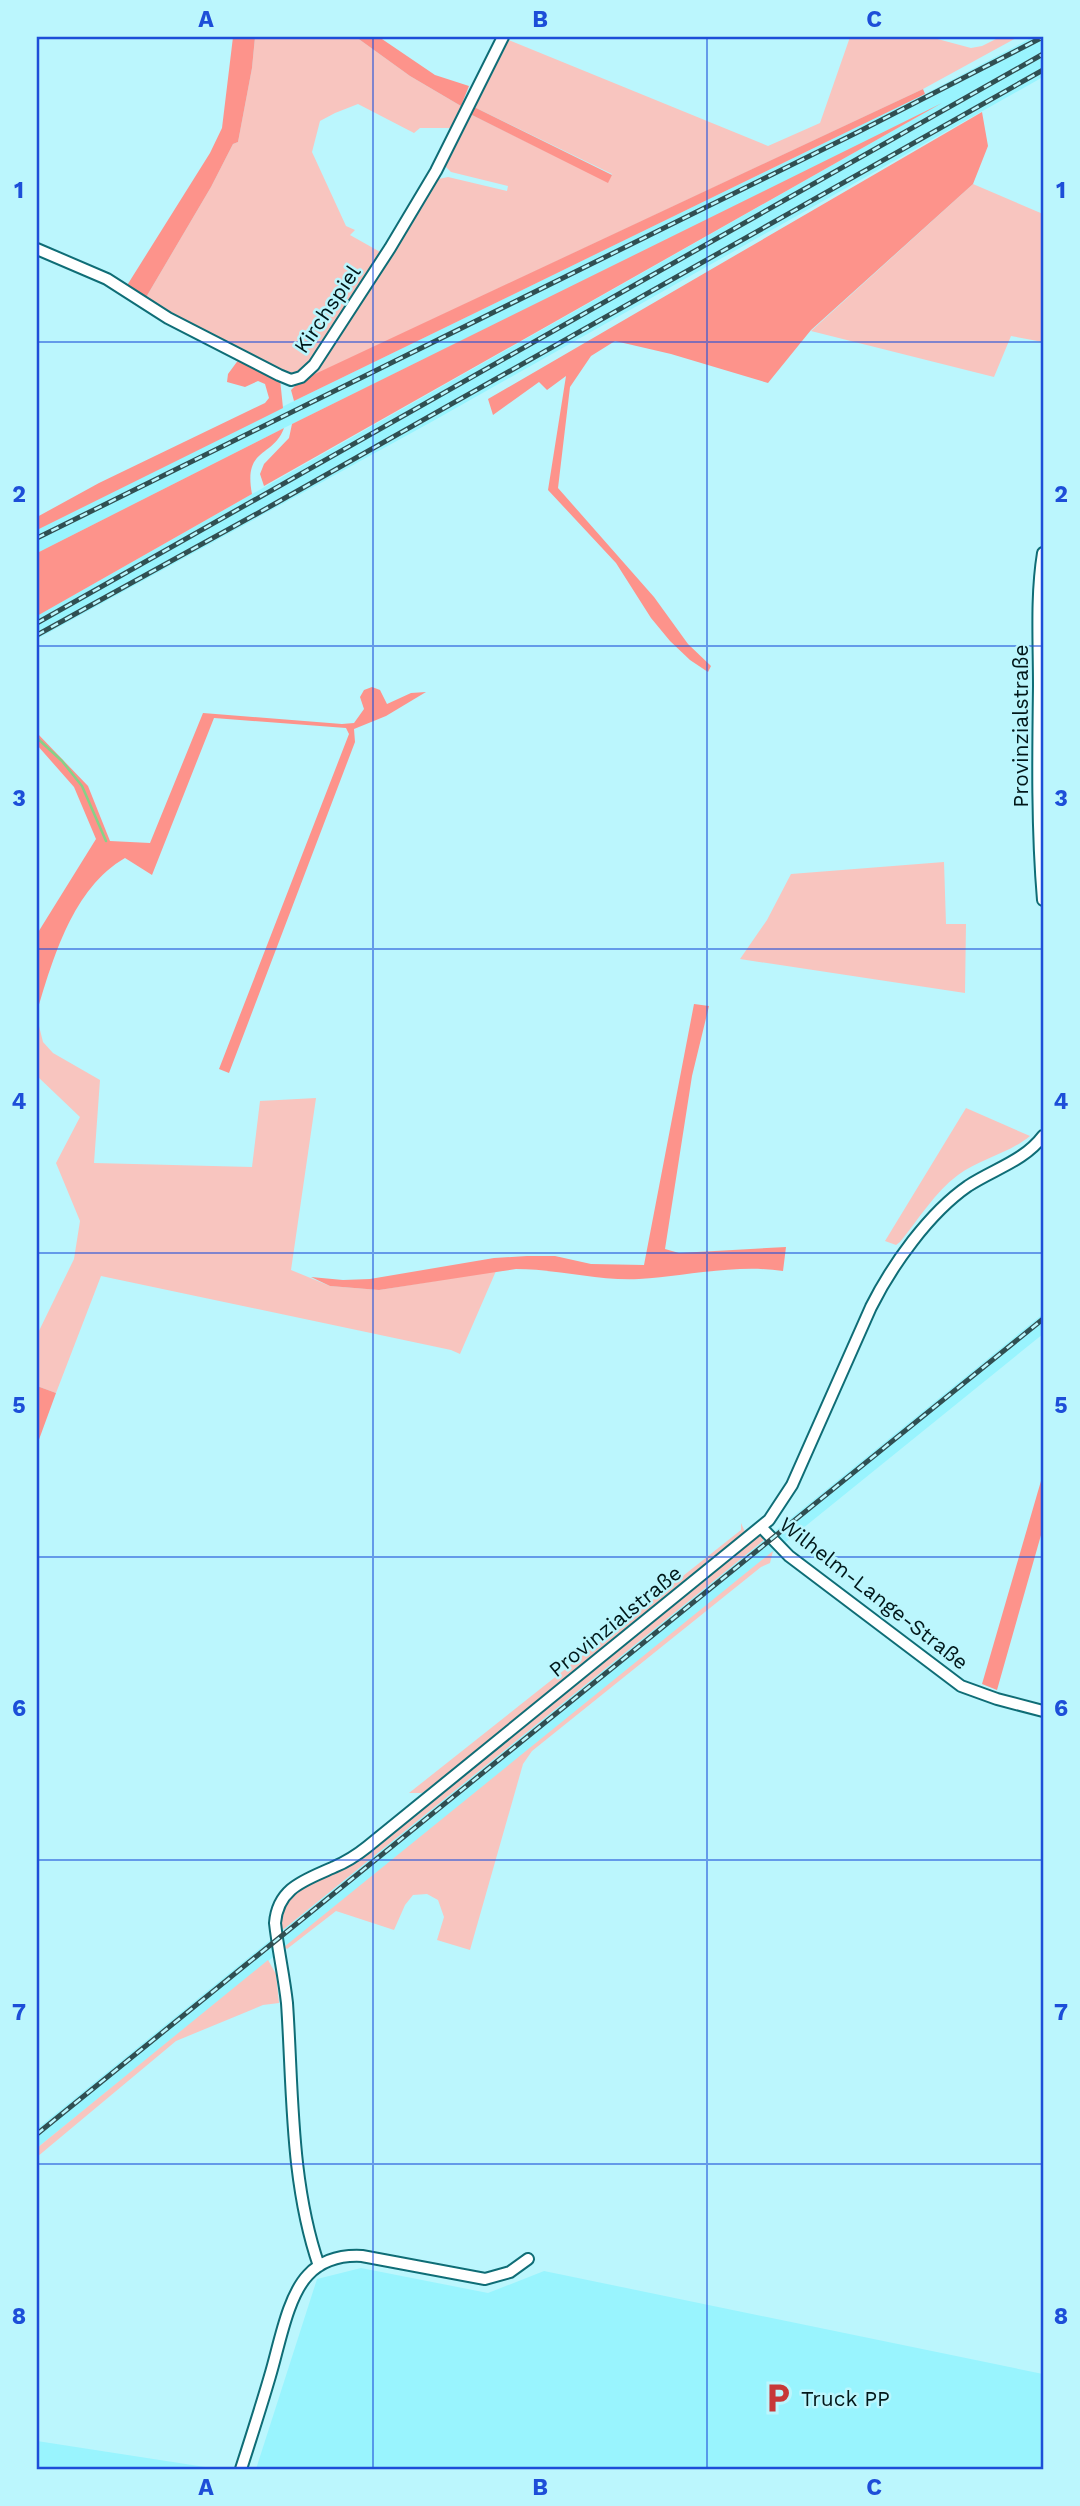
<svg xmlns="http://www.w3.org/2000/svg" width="1080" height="2506" viewBox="0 0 1080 2506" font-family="'Work Sans',sans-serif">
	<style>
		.built { fill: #99f4fe }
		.green { fill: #f8c5bf }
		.forest { fill: #fd938b }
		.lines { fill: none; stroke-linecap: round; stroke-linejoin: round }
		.stream { stroke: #85d288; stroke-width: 2.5 }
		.minor-casing { stroke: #0f6d76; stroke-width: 14 }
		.minor { stroke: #fff; stroke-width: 10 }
		.rail-casing { stroke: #304f52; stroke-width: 5 }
		.rail { stroke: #bbf6fd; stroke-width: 2.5; stroke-dasharray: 8; stroke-linecap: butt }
		.grid { fill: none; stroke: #1d4ed8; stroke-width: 2; stroke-opacity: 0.55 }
		.labels { text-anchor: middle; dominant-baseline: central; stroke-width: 5; stroke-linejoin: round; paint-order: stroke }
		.street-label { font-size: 21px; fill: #011719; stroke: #bbf6fd }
		.poi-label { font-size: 21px; fill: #011719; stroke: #bbf6fd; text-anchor: start }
		.neatline { fill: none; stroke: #1d4ed8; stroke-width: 2.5 }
		.grid-label { font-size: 23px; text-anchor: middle; font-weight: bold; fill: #1d4ed8 }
	</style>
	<rect width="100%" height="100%" fill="#bbf6fd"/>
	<!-- built -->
	<path class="built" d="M1033,37H1043V77L433,421L37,639V616L926,112L284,428L37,553V530L294,401L925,94Z
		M1043,1314V1334L37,2148V2129Z
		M361,2268L488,2293L544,2271L1043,2374V2469H256L317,2279Z
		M37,2441L218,2469H37Z"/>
	<!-- green -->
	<path class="green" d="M255,37H356L410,76L461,106L450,128H420L414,133L358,104L335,113L320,121L312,152L346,226L355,230L350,235L382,253L311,363L297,374C252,367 186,322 145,299L211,187L233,144L238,142L252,68Z
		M850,37H930L971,48L982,46L1000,37H1018L923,89L310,377L321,362L434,180L448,177L507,191L508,186L451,172L445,166L447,157L468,113L608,182L612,174L472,106L506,39L768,146L820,123Z
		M973,184L1043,214V342L1011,336L994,377L811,331Z
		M944,862L946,924H966L965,993L740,959L767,920L791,874Z
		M37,1018L43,1042L53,1053L100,1080L94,1163L252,1167L260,1101L316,1098L291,1270L330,1286L379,1290L496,1271L460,1354L451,1350L101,1276L56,1393L37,1386V1335L74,1259L80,1221L56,1163L80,1117L37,1076Z
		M966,1108L1030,1136C1008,1154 980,1159 958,1175C935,1192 918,1220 900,1242L896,1245L885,1241Z
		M741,1523L745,1532L744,1535L441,1779L422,1793H409L741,1530Z
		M761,1536L764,1540L731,1567L279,1933C275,1892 309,1883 339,1870L753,1537Z
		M773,1551L770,1563L761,1567L532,1751L523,1764L470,1950L437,1940L444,1917L438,1900L427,1894L413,1895L405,1905L394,1930L336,1911L287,1949L284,1947Z
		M268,1960L276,1974L279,2003L263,2005L176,2041L37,2157V2148Z"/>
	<!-- forest -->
	<path class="forest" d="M233,37H255L252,68L238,142L233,144L211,187L145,299L126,287L210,153L222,128Z
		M356,37H379L435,75L469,86L461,106L410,76Z
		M923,89L925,94L294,401L291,390L300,381Z
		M942,103L264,486L260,474L264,464L289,438L292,424Z
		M472,106L612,175L608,183L468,113Z
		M982,112L988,146L973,184L811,330L768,383L671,354L615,341L591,356L570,387L558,488L654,597L688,644L711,666L708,672L690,660L670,641L651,618L616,563L548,490L566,376L547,390L539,382L493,415L488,399Z
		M239,359L280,379L283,408L37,530V517L99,483L265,403L269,398L265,384L258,381L245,387L227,382L228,374Z
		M284,428C273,458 243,447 252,494L37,616V553Z
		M372,687L380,690L387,704L411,693L426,692L386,716L354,729L355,742L229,1073L219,1069L349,734L346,728L214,718L152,875L125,858C73,888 53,958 37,1012V934L96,839L74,787L37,745V733L88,786L110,841L150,843L203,713L342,724L354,723L364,709L360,697L364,690Z
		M694,1004L709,1006L692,1076L665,1249L679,1253L786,1247L783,1271C736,1264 686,1276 639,1279C597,1281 557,1269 516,1269L379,1290L330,1286L311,1277L343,1280L370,1279L494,1258L527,1256H555L591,1264L644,1265Z
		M37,1386L56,1393L37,1445Z
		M1043,1474V1528L997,1690L982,1684Z"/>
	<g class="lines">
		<!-- stream -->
		<path class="stream" d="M37,738L62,761L82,786L106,841"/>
		<defs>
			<path id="minor" d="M37,249L107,279L168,318L279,375L291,380L301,377L314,365L390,248L436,171L503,37
				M1043,553C1036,596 1039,642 1039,686C1038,757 1037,829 1043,900
				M761,1527L789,1556L961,1686L997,1699L1043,1711
				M319,2266C290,2182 293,2091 287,2003C284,1976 278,1950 275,1923C278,1887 306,1880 334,1867C346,1862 357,1855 367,1847L769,1520L792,1485L871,1307C892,1265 929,1213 968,1186C994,1169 1024,1161 1043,1136
				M241,2469C251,2438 261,2407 270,2376C279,2347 287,2297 308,2275C322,2260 342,2255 362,2256L485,2279L510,2272L528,2259"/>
		</defs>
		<!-- minor casing -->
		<use href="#minor" class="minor-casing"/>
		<!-- minor -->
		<use href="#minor" class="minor"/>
		<defs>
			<path id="rail" d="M37,538L856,133L1043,37
				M37,623L1043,54
				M37,635L269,507L1043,70
				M37,2134L1043,1319"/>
		</defs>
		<!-- rail casing -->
		<use href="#rail" class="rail-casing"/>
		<!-- rail -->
		<use href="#rail" class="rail"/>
	</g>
	<!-- grid -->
	<path class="grid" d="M373,37V2469M707,37V2469M37,342H1043M37,646H1043M37,949H1043M37,1253H1043M37,1557H1043M37,1860H1043M37,2164H1043"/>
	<!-- icons -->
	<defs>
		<symbol id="parking-bare" viewBox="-9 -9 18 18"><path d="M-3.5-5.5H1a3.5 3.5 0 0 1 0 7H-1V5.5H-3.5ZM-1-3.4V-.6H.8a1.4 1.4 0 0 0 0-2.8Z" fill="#c73838" stroke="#bbf6fd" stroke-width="2.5" paint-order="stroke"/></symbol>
	</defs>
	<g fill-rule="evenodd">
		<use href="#parking-bare" x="756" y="2376" width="44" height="44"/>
	</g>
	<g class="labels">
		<!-- street labels -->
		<g class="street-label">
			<text transform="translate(327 309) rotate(-56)">Kirchspiel</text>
			<text transform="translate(1020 726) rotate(-90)">Provinzialstraße</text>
			<text transform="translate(874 1593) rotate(38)">Wilhelm-Lange-Straße</text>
			<text transform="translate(615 1621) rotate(-39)">Provinzialstraße</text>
		</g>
		<!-- poi labels -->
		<g class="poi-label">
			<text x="801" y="2398">Truck PP</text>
		</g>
	</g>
	<!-- border -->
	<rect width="1080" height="2506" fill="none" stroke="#bbf6fd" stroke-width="77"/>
	<rect x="38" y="38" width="1004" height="2430" class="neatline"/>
	<g class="grid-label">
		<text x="206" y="27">A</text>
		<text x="540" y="27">B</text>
		<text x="874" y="27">C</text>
		<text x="19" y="198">1</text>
		<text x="1061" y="198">1</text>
		<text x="19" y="502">2</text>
		<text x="1061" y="502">2</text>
		<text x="19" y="806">3</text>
		<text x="1061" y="806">3</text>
		<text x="19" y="1109">4</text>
		<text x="1061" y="1109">4</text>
		<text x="19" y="1413">5</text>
		<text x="1061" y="1413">5</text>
		<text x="19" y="1716">6</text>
		<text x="1061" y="1716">6</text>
		<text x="19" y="2020">7</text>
		<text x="1061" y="2020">7</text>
		<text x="19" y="2324">8</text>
		<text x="1061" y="2324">8</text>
		<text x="206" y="2495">A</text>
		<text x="540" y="2495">B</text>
		<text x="874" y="2495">C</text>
	</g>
</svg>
